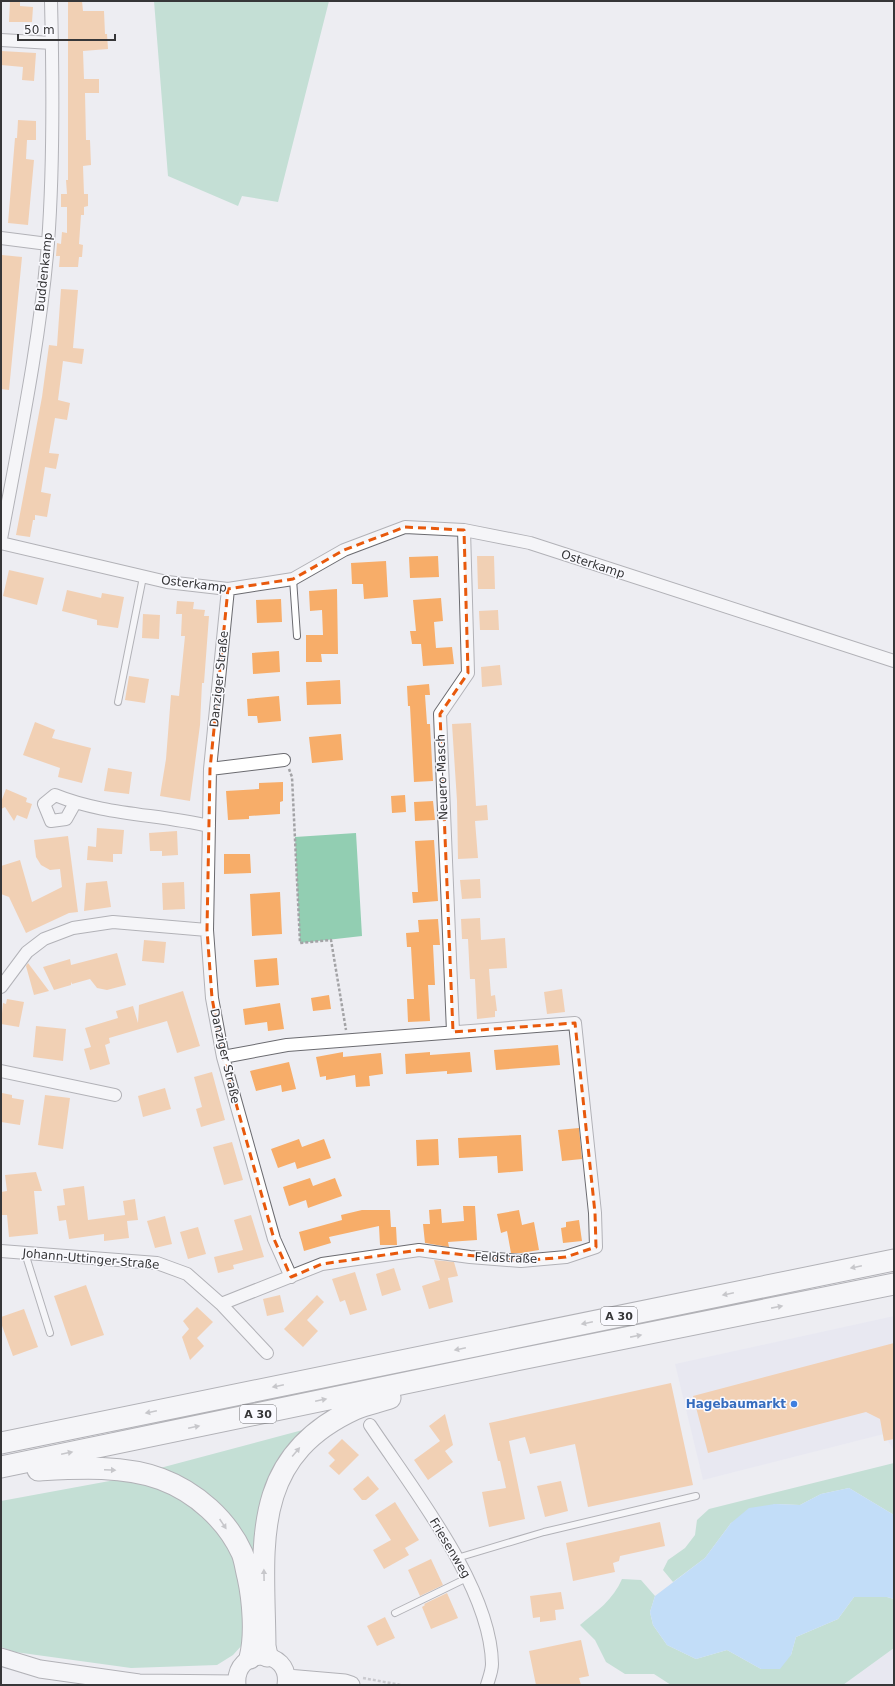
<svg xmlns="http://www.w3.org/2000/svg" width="895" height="1686" viewBox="0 0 895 1686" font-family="'DejaVu Sans',sans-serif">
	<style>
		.built { fill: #e3e3f0 }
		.green { fill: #92ceb2 }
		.water { fill: #8fc9fe }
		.building { fill: #f7ad69 }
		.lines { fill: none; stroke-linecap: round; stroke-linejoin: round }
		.lane-casing { stroke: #6b6b70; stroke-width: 8 }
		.street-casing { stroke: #6b6b70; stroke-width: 14 }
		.secondary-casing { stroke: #6b6b70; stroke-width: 19 }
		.highway-casing { stroke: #6b6b70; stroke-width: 23 }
		.path { stroke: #a3a3a6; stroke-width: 2.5; stroke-dasharray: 3 2; stroke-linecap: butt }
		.lane { stroke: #fff; stroke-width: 6 }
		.street { stroke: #fff; stroke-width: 12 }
		.secondary { stroke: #fff; stroke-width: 17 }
		.highway { stroke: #fff; stroke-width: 21 }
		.oneway { fill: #9a9a9c }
		.marked { fill: none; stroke: #e8590c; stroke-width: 3; stroke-dasharray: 8 5; stroke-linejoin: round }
		.shop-dot { fill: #3f7fe0; stroke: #fafaff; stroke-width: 1.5 }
		.labels { text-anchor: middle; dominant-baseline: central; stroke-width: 3; stroke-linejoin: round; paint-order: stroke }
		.shield { fill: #fafaff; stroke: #717174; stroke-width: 1 }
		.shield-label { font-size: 11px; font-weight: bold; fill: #363638 }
		.street-label { font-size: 12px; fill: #363638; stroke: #fafaff }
		.shop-label { font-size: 12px; font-weight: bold; fill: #366cbe; stroke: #fafaff; text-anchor: end }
	</style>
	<rect width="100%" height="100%" fill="#ededf2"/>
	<!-- built -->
	<path class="built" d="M894,1316V1451L884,1434L703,1480L675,1364Z
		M894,1648V1685H843Z"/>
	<!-- green -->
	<path class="green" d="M154,1H329L278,202L242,196L238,206L168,176Z
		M356,833L362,936L300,943L295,837Z
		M355,1416L305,1450L276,1498L243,1644L233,1655L217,1665L131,1668L15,1652L1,1647V1501L115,1480Z
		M894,1463V1515L849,1488L821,1494L800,1505L775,1504L731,1523L705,1558L673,1582L663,1570L668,1560L685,1548L695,1535L697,1520L709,1509Z
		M622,1579L641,1580L655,1596L650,1612L653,1625L667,1645L696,1659L727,1650L761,1669L791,1655L796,1637L838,1619L854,1597H887L894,1599V1648L843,1685H671L654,1674H625L606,1662L595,1640L580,1625C597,1611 613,1600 622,1579Z"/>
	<!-- water -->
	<path class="water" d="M849,1488L894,1515V1599L887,1597H854L838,1619L796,1637L791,1655L780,1669H761L727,1650L696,1659L667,1645L653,1625L650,1612L655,1596L705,1558L731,1523L749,1508L775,1504L800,1505L821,1494Z"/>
	<!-- building -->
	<path class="building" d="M10,1H20V6L33,7L32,22H9Z
		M68,1H82L83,11H104L105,34H107L108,49L83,51L84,79H99V93H85L86,140H90L91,165L83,166L84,194H88V206L84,207V215H81L79,244L83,245L82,257H79L78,267H59L60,256H56L57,243L61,244L62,232L67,233V207H61V194H67L66,180H68Z
		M1,51L36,53L34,81L22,80L23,67L1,65Z
		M18,120L36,121V140H27L26,159L34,160L28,225L8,223L15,138H17Z
		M2,255L22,257L9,390L1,389Z
		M61,289L78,290L73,348L84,349L82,364L63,361L58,400L70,403L67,420L55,418L49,453L59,454L56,469L45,467L41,492L51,494L47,517L35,515V520H33L30,537L16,535L42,397L49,345L57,346Z
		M438,556L439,577L410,578L409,557Z
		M477,556H494L495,589H478Z
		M386,561L388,597L364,599L363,584H352L351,563Z
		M9,570L44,578L37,605L3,596Z
		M337,589L338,654H321L322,662H306V635H323L322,610L310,611L309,591Z
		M67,590L101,598L102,593L124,597L118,628L97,625V620L62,611Z
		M441,598L443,621L434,622L436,648L452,647L454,664L423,666L421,644H412L410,631H416L413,600Z
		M281,599L282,622L257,623L256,600Z
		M177,601L194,602L193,609L205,610L204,616H209L204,683H202L200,725L190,801L160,796L166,759L171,695L179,696L185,636H181L182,614H176Z
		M498,610L499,630H480L479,611Z
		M143,614L160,615L159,639L142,638Z
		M279,651L280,672L253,674L252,653Z
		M500,665L502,685L482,687L481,667Z
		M129,676L149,679L145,703L125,700Z
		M340,680L341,704L307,705L306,682Z
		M429,684L430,695H425L427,724H430L433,781L414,782L410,706H408L407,686Z
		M279,696L281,721L258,723L257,716H248L247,699Z
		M35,722L55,730L52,738L91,748L82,783L58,777L60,768L23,755Z
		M471,723L476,806L487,805L488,820L475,821L478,858L458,859L457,801L452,724Z
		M341,734L343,760L312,763L309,737Z
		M108,768L132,772L129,794L104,791Z
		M283,782V801L280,802V814L249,816V819L228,820L226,791L259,789V783Z
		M6,789L27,798L26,802L32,804L27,819L17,815L14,821L5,807L1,809V802Z
		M405,795L406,812L392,813L391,796Z
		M433,801L435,820L415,821L414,802Z
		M97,828L124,830L122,854H113V862L87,860L88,846L96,847Z
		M177,831L178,855L162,856V851H150L149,833Z
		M68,836L78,912L69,913L26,933L9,897L1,894V866L20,860L32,902L62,887L60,869L50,870L41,865L36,857L34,840Z
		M434,840L438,901L413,903L412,892H418L415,841Z
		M224,854H250L251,873L224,874Z
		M480,879L481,898L462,899L460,880Z
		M107,881L111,907L84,911L86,883Z
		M184,882L185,909L163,910L162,883Z
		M280,892L282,934L252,936L250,894Z
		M480,918L481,940L505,938L507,968L489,969L491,996L495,995L497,1011H495V1017L477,1019L475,979H470L468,939H462L461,919Z
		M438,919L440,945H433L435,985H428L430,1021L408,1022L407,999H414L411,947H407L406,933L419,932L418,920Z
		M144,940L166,942L164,963L142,961Z
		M117,953L126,985L107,990L97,988L90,979L72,984L71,982V985L54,990L43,967L70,959L71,965Z
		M277,958L279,985L256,987L254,960Z
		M28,963L49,991L34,995L26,966Z
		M562,989L565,1012L547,1014L544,992Z
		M183,991L200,1046L177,1053L167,1021L109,1038L110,1043L105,1045L110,1064L90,1070L84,1049L91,1047L85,1028L118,1018L116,1011L133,1006L138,1023L139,1005Z
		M329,995L331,1009L313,1011L311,998Z
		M7,999L24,1002L19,1027L1,1024L3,1003L6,1004Z
		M280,1003L284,1029L268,1031L267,1022L245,1025L243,1009Z
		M36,1026L66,1029L63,1061L33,1057Z
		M558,1045L560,1065L496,1070L494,1050Z
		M343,1052V1057L381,1053L383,1074L369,1076L370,1086L356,1087L355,1075L326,1080V1076L320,1077L316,1057Z
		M430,1052V1055L470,1052L472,1072L447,1074V1071L406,1074L405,1054Z
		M289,1062L296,1089L282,1092L281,1085L256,1091L250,1071Z
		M212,1072L225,1120L201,1127L196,1109L202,1107L194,1077Z
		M165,1088L171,1109L143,1117L138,1096Z
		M2,1093L12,1095V1098L24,1100L20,1125L1,1122Z
		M45,1095L70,1098L63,1149L38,1145Z
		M579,1128L582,1159L562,1161L558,1130Z
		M521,1135L523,1171L498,1173L497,1156L459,1158L458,1138Z
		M299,1139L302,1147L324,1139L331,1158L297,1169L295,1162L278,1168L271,1149Z
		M438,1139L439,1165L417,1166L416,1140Z
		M232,1142L243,1180L224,1185L213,1147Z
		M36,1172L42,1191H34L38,1234L9,1237L7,1215H1V1192L7,1191L5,1175Z
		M310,1178L313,1186L335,1178L342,1196L308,1208L306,1200L289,1206L283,1187Z
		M84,1186L88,1220L125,1215L123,1201L135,1199L138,1220L127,1221L129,1238L104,1241V1234L69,1239L66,1220L59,1221L57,1206L65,1205L63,1189Z
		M463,1206H475L477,1240L448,1242L449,1247L425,1243L423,1224H430L429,1210L441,1209L442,1223L464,1221Z
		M362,1210H390L391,1227H396L397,1245H380L379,1226L329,1237L331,1243L304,1251L299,1232L342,1220L341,1215Z
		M519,1210L522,1225L534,1222L539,1250L521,1253H511L507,1231L501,1233L497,1214Z
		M251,1215L264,1257L233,1265L234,1269L218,1273L214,1257L243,1250L234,1220Z
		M165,1216L172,1244L155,1248L147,1221Z
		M579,1220L582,1241L563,1243L561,1228L566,1227V1222Z
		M198,1227L206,1254L188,1259L180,1232Z
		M434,1260L454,1262L458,1276L448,1278L453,1302L429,1309L422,1286L440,1280Z
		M394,1268L401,1290L382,1296L376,1274Z
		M355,1272L367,1310L350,1315L345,1300L340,1302L332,1279Z
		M86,1285L104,1335L71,1346L54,1296Z
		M280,1295L284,1312L267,1316L263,1299Z
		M317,1295L324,1302L307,1320L318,1331L303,1347L284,1329Z
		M197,1307L213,1322L197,1338L204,1346L190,1360L182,1337L189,1329L183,1321Z
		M24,1309L38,1347L13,1356L1,1323V1317Z
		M894,1343V1439L884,1441L880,1419L866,1412L708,1453L693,1396Z
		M671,1383L693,1485L588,1507L575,1444L530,1454L525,1437L509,1441L525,1519L489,1527L482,1492L506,1488L500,1461H498L489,1423Z
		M445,1414L453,1445L445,1451L453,1462L428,1480L414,1460L440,1441L429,1426Z
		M342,1439L359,1455L339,1475L329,1466L335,1460L328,1453Z
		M368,1476L379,1489L366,1500H362L353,1489Z
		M561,1481L568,1511L545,1517L537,1486Z
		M395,1502L419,1540L405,1548L409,1555L384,1569L373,1550L391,1540L375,1515Z
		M660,1522L665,1546L620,1556L619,1561L613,1563L615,1572L573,1581L566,1543Z
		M431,1559L443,1585L420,1596L408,1570Z
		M561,1592L564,1609L555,1610L556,1620L540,1622V1617L533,1618L530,1596Z
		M447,1593L458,1618L431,1629L422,1607L425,1605L424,1604Z
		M385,1617L395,1638L377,1646L367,1626Z
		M581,1640L589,1676L579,1678L581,1685H536L529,1651Z"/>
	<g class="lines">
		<defs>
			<path id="lane" d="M293,579L297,636
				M118,702L143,577
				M25,1253L50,1333
				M457,1558L544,1532L696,1496
				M395,1613L467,1578"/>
			<path id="street" d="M1,40L52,43
				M1,238L48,244
				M1,539C19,441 40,342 48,243C54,163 53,81 51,1
				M1,543L167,582L228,589L293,579L344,550L405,527L464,530L530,543L894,661
				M228,589L210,769L207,930L212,998L223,1057L274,1239L291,1277
				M210,769L284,760
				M75,803L66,819L51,821L44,804L55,795C104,815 158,814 209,826
				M1,987L27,952L44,939L73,928L113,922L207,930
				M453,1032L440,714L468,673L464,530
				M1,1071L115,1095
				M1,1251L157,1263L187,1274L221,1304L267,1353
				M221,1304L322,1264L419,1250L470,1257L521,1261L566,1257L596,1247L595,1213L575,1023L287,1045L223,1057
				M370,1425C412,1488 491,1587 492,1664C492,1671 489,1678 487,1685"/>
			<path id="secondary" d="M1,1657L40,1669L139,1683L236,1684
				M287,1678L345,1683L351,1685
				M237,1685C233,1646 292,1647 286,1685"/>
			<path id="highway" d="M1,1443L894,1260
				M1,1467L516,1360L894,1284
				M38,1470C77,1468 123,1465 161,1479C196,1492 227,1520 242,1553C245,1560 246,1570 248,1577C253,1600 256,1635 250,1658
				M267,1656L265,1646C264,1547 248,1458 355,1409C366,1404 379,1402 390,1398"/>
		</defs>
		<!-- lane casing -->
		<use href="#lane" class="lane-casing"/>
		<!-- street casing -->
		<use href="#street" class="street-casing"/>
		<!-- secondary casing -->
		<use href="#secondary" class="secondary-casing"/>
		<!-- highway casing -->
		<use href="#highway" class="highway-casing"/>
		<!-- path -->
		<path class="path" d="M289,769L292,777L300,943L331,940L346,1030
			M363,1678L401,1685"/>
		<!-- lane -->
		<use href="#lane" class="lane"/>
		<!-- street -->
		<use href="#street" class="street"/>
		<!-- secondary -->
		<use href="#secondary" class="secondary"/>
		<!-- highway -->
		<use href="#highway" class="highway"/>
	</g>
	<!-- one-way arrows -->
	<defs><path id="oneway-solid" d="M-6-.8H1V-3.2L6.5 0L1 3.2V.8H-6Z"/></defs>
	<g class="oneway">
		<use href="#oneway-solid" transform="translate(856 1267) rotate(168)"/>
		<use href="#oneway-solid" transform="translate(728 1294) rotate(168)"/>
		<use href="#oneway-solid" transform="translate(777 1307) rotate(-11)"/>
		<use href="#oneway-solid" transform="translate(587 1323) rotate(168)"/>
		<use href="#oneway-solid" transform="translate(636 1336) rotate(-11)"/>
		<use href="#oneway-solid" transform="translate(460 1349) rotate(168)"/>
		<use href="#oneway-solid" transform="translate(278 1386) rotate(168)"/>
		<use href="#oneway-solid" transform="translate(321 1400) rotate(-12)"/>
		<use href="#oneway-solid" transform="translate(151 1412) rotate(168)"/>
		<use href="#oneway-solid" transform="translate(194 1427) rotate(-12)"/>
		<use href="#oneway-solid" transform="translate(296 1452) rotate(-50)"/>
		<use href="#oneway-solid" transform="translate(67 1453) rotate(-12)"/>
		<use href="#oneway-solid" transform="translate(110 1470) rotate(2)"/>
		<use href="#oneway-solid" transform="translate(223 1524) rotate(56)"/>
		<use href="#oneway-solid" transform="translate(264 1575) rotate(-91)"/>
	</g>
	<!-- marked area -->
	<path d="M0 0H895V1686H0ZM405,527L464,530L468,673L440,714L453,1032L575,1023L595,1213L596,1247L566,1257L521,1261L419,1250L322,1264L291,1277L274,1239L223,1057L212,998L207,930L210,769L228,589L293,579L344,550Z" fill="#ededf2" fill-opacity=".55" fill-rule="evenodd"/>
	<path class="marked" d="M405,527L464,530L468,673L440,714L453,1032L575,1023L595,1213L596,1247L566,1257L521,1261L419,1250L322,1264L291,1277L274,1239L223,1057L212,998L207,930L210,769L228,589L293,579L344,550Z"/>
	<!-- markers -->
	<circle class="shop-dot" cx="794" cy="1404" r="4"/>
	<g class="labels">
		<!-- shield labels -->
		<g class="shield">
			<rect x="601" y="1307" width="36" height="18" rx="3"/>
			<rect x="240" y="1405" width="36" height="18" rx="3"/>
		</g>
		<g class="shield-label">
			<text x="619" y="1316">A 30</text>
			<text x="258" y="1414">A 30</text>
		</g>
		<!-- street labels -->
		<g class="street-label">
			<text transform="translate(44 272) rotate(-84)">Buddenkamp</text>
			<text transform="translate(593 564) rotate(18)">Osterkamp</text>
			<text transform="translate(194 584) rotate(7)">Osterkamp</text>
			<text transform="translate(219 679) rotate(-84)">Danziger Straße</text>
			<text transform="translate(442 777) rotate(-92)">Neuero-Masch</text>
			<text transform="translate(225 1056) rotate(77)">Danziger Straße</text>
			<text transform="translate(506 1258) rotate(2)">Feldstraße</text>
			<text transform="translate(91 1259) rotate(5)">Johann-Uttinger-Straße</text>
			<text transform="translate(450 1548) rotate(59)">Friesenweg</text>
		</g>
		<!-- shop labels -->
		<g class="shop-label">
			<text x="786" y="1404">Hagebaumarkt</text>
		</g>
	</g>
	<!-- border -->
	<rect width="895" height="1686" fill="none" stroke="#363638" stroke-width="4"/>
	<!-- scale -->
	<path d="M18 34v6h97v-6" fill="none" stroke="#363638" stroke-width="2"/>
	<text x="24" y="34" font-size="12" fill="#363638" stroke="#fafaff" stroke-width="3" paint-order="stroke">50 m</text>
</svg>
